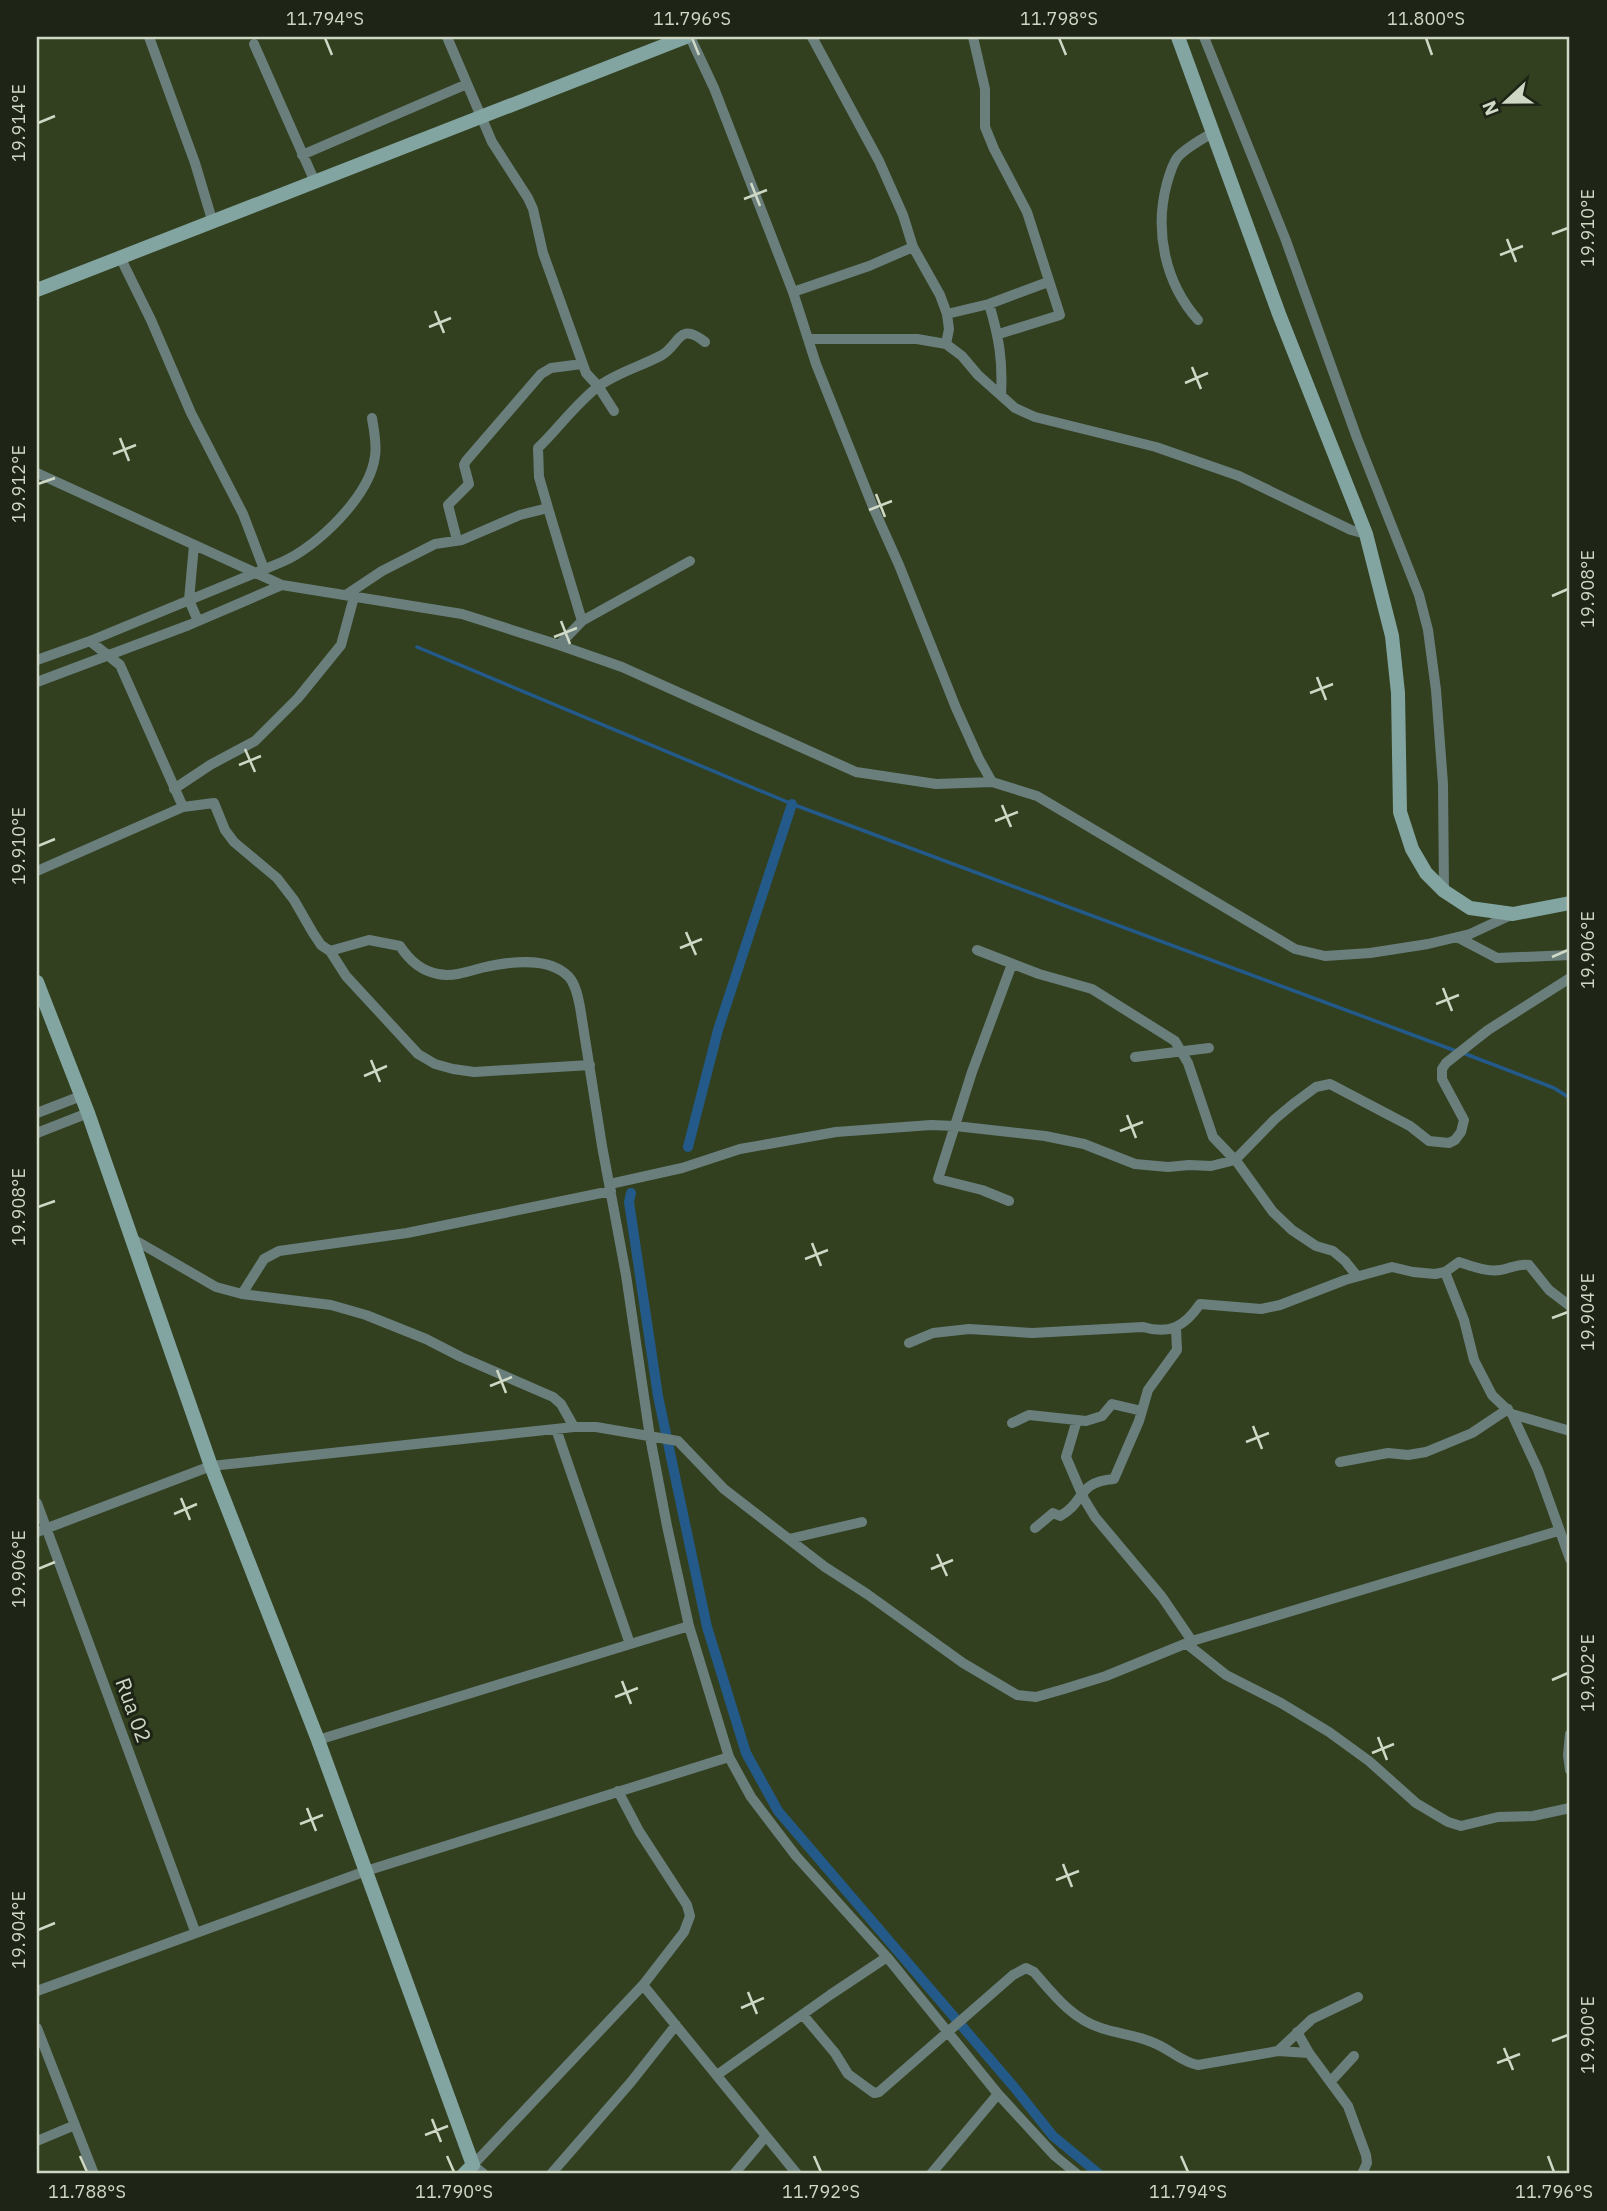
<svg xmlns="http://www.w3.org/2000/svg" width="1607" height="2211" viewBox="0 0 1607 2211" font-family="'IBM Plex Sans',sans-serif">
	<style>
		.lines { fill: none; stroke-linecap: round; stroke-linejoin: round }
		.stream { stroke: #235a89; stroke-width: 3.5 }
		.canal { stroke: #235a89; stroke-width: 10 }
		.street { stroke: #6a7f7c; stroke-width: 10 }
		.secondary { stroke: #83a5a1; stroke-width: 14 }
		.ticks { fill: none; stroke: #cfd8c5; stroke-width: 2.5 }
		.labels { text-anchor: middle; dominant-baseline: central; stroke-width: 6; stroke-linejoin: round; paint-order: stroke }
		.street-label { font-size: 21px; fill: #cfd8c5; stroke: #1e2416 }
		.neatline { fill: none; stroke: #cfd8c5; stroke-width: 2.5 }
		.ticks-label { font-size: 18px; text-anchor: middle; fill: #cfd8c5 }
	</style>
	<rect width="100%" height="100%" fill="#324020"/>
	<g class="lines">
		<!-- stream -->
		<path class="stream" d="M417,647L792,804L1456,1051
			M1463,1053L1554,1088L1570,1098"/>
		<!-- canal -->
		<path class="canal" d="M688,1147L718,1030L792,804
			M631,1193L629,1202L658,1396L707,1627L746,1753L778,1811L1014,2087L1053,2136L1099,2174"/>
		<!-- street -->
		<path class="street" d="M149,37L195,163L213,223
			M447,37L492,142L528,198L533,209L543,253L586,373L598,386L614,411
			M690,37L714,88L793,292L816,364L873,507L899,565L956,708L979,759L992,782
			M812,37L879,161L903,215L913,247L940,295L947,314L949,329L946,344
			M973,37L985,89V127L994,149L1027,212L1060,315L999,334
			M1204,37L1285,238L1357,438L1419,595L1428,630L1436,690L1443,784L1444,891
			M254,44L315,182
			M302,155L467,84
			M121,259L151,320L191,413L243,514L264,569
			M793,292L869,266L913,247
			M989,304C999,337 1003,361 1001,395
			M947,314L989,304L1048,282
			M1198,320C1165,283 1154,231 1167,183C1169,176 1172,165 1177,158C1185,148 1201,140 1212,133
			M808,339H917L946,344L962,356L978,375L1015,408L1035,417L1156,447L1239,476L1351,530L1366,534
			M37,473L282,585L462,614L559,645L622,667L856,772L936,784L992,782L1037,796L1295,949L1325,956L1370,953L1428,944L1470,934L1513,914
			M548,508L582,621
			M457,540L448,505L469,484L464,465L466,461L541,374L551,368L582,364
			M194,545L189,600L198,621
			M346,595L382,571L435,544L462,540L520,515L548,508L539,477L538,448C557,430 578,401 599,386C618,372 642,366 662,355C680,344 679,321 705,342
			M90,641L120,665L183,807
			M559,645L582,621L690,561
			M37,660L90,641L282,562C317,547 370,496 375,456C377,444 374,431 372,418
			M37,682L189,625L282,585
			M174,789L210,765L255,741L298,698L341,645L354,597
			M37,871L183,807L214,803L225,830L234,842L277,878L294,900L313,933L321,945L330,951L346,976L418,1054L435,1064L453,1069L474,1072L590,1065
			M1457,937L1497,958L1570,955
			M977,950L1039,974L1092,989L1175,1041L1188,1063L1213,1137L1237,1162L1273,1212L1292,1230L1316,1246L1333,1251L1345,1261L1357,1276
			M330,951L369,940L400,946C409,960 422,971 438,974C452,977 467,972 481,968C507,962 548,955 569,977C576,985 578,997 580,1007L602,1146L626,1275L650,1437L667,1526L689,1626L729,1757L751,1797L796,1856L887,1957L998,2094L1055,2156L1077,2174
			M1135,1057L1209,1048
			M37,1113L81,1096
			M37,1133L88,1113
			M610,1184L682,1168L740,1149L836,1132L931,1125L955,1126L1045,1136L1084,1144L1135,1164L1168,1167L1189,1165L1211,1166L1235,1160L1275,1119L1293,1104L1316,1087L1330,1084L1410,1126L1429,1141L1449,1143L1455,1140L1461,1132L1464,1120L1442,1079V1069L1446,1063L1488,1030L1570,978
			M1009,1201L982,1190L938,1179L972,1072L1012,964
			M133,1239L216,1287L242,1294L264,1259L279,1251L407,1233L611,1191
			M1445,1272L1464,1320L1474,1360L1492,1395L1512,1414L1538,1470L1570,1559
			M242,1294L331,1305L366,1315L426,1339L461,1357L553,1397L561,1404L574,1427
			M909,1343L933,1333L969,1329L1032,1333L1143,1327C1170,1335 1185,1326 1200,1304L1261,1309L1280,1305L1345,1280L1392,1267L1413,1272L1435,1274L1445,1272L1459,1262C1472,1266 1486,1272 1500,1270C1510,1269 1518,1263 1529,1265L1549,1290L1570,1306
			M1512,1414L1570,1431
			M1077,1420L1066,1457L1084,1499L1095,1517L1162,1597L1192,1641
			M1012,1423L1029,1415L1086,1421L1102,1416L1112,1404L1142,1411
			M556,1429L630,1644
			M1340,1462L1388,1453L1408,1455L1426,1452L1472,1433L1508,1409
			M37,1503L195,1931
			M1035,1528L1053,1513L1060,1516C1086,1502 1076,1482 1114,1479L1139,1421L1148,1390L1177,1350L1176,1328
			M37,1532L211,1466L574,1427H596L678,1441L724,1489L825,1567L867,1594L963,1663L1017,1695L1036,1697L1064,1689L1106,1676L1192,1641L1558,1531
			M789,1539L862,1522
			M1187,1644L1226,1675L1281,1703L1329,1732L1369,1761L1416,1803L1448,1822L1461,1826L1498,1817L1533,1816L1570,1808
			M1570,1734L1568,1755L1570,1770
			M318,1740L689,1626
			M643,1985L797,2174
			M37,1991L366,1871L729,1757
			M803,2015L835,2053L848,2074L874,2093L879,2092L1013,1975L1026,1968L1034,1972C1053,1994 1072,2019 1101,2028C1118,2034 1137,2035 1154,2043C1170,2049 1181,2062 1198,2065L1278,2051L1309,2053
			M37,2028L94,2174
			M1297,2032L1309,2053L1348,2106L1366,2155L1367,2163L1362,2174
			M1278,2051L1312,2019L1358,1997
			M717,2075L830,1995L887,1957
			M1331,2081L1354,2056
			M37,2141L75,2125
			M484,2174L473,2165L643,1985L684,1932L690,1916L687,1905L639,1831L618,1791
			M551,2174L631,2082L676,2025
			M734,2174L766,2136
			M931,2174L998,2094"/>
		<!-- secondary -->
		<path class="secondary" d="M1178,37L1279,314L1366,534L1392,636L1398,693L1400,812L1412,849L1426,873L1444,891L1470,908L1513,914L1570,903
			M37,290L686,37
			M37,982L88,1113L211,1466L318,1740L473,2165L464,2174"/>
	</g>
	<!-- ticks -->
	<path class="ticks" d="M325,38L332,55M692,38L699,55M1059,38L1066,55M1426,38L1432,55M38,123L55,116M751,183L760,206M744,199L767,190M1552,234L1568,228M1507,239L1516,262M1500,255L1523,246M435,311L444,333M429,327L451,318M1192,367L1201,389M1185,383L1208,373M120,438L129,461M113,454L136,445M38,484L55,478M876,494L885,517M869,510L892,501M1552,596L1568,589M561,621L570,644M554,637L577,628M1317,677L1326,700M1310,693L1333,684M245,749L255,772M239,765L261,756M1002,805L1011,827M995,821L1018,812M38,846L55,839M686,932L696,955M680,948L702,939M1552,957L1568,950M1443,988L1452,1011M1436,1004L1459,995M371,1060L380,1082M364,1076L387,1066M1127,1115L1136,1138M1120,1131L1143,1122M38,1207L55,1201M812,1243L821,1266M805,1259L828,1250M1552,1318L1568,1312M497,1370L506,1393M490,1386L512,1377M1253,1426L1262,1449M1246,1442L1269,1433M181,1498L190,1520M174,1514L197,1504M937,1554L947,1576M38,1569L55,1562M931,1569L953,1560M1552,1680L1568,1673M622,1681L631,1704M615,1697L638,1688M1378,1737L1387,1760M1372,1753L1394,1744M307,1808L316,1831M300,1824L323,1815M1063,1864L1072,1887M1056,1880L1079,1871M38,1930L55,1923M748,1992L757,2014M741,2008L764,1998M1552,2041L1568,2035M1504,2048L1513,2070M1497,2063L1520,2054M432,2119L441,2142M425,2135L448,2126M80,2156L87,2172M447,2156L454,2172M814,2156L821,2172M1181,2156L1188,2172M1548,2156L1554,2172"/>
	<g class="labels">
		<!-- street labels -->
		<g class="street-label">
			<text transform="translate(134 1710) rotate(70)">Rua 02</text>
		</g>
	</g>
	<!-- border -->
	<rect width="1607" height="2211" fill="none" stroke="#1e2416" stroke-width="77"/>
	<!-- north arrow -->
	<g transform="translate(1506 102) rotate(248)" stroke="#1e2416" stroke-width="5" paint-order="stroke">
	<path d="M0-5L12 26L0 18L-12 26Z" fill="#cfd8c5"/>
	<text y="-10" font-size="19" font-weight="bold" text-anchor="middle" fill="#cfd8c5">N</text>
	</g>
	<rect x="38" y="38" width="1530" height="2134" class="neatline"/>
	<g class="ticks-label">
		<text x="325" y="25">11.794°S</text>
		<text x="692" y="25">11.796°S</text>
		<text x="1059" y="25">11.798°S</text>
		<text x="1426" y="25">11.800°S</text>
		<text transform="translate(19 123) rotate(-90)" y="6">19.914°E</text>
		<text transform="translate(1588 228) rotate(-90)" y="6">19.910°E</text>
		<text transform="translate(19 484) rotate(-90)" y="6">19.912°E</text>
		<text transform="translate(1588 589) rotate(-90)" y="6">19.908°E</text>
		<text transform="translate(19 846) rotate(-90)" y="6">19.910°E</text>
		<text transform="translate(1588 950) rotate(-90)" y="6">19.906°E</text>
		<text transform="translate(19 1207) rotate(-90)" y="6">19.908°E</text>
		<text transform="translate(1588 1312) rotate(-90)" y="6">19.904°E</text>
		<text transform="translate(19 1569) rotate(-90)" y="6">19.906°E</text>
		<text transform="translate(1588 1673) rotate(-90)" y="6">19.902°E</text>
		<text transform="translate(19 1930) rotate(-90)" y="6">19.904°E</text>
		<text transform="translate(1588 2035) rotate(-90)" y="6">19.900°E</text>
		<text x="87" y="2198">11.788°S</text>
		<text x="454" y="2198">11.790°S</text>
		<text x="821" y="2198">11.792°S</text>
		<text x="1188" y="2198">11.794°S</text>
		<text x="1554" y="2198">11.796°S</text>
	</g>
</svg>
